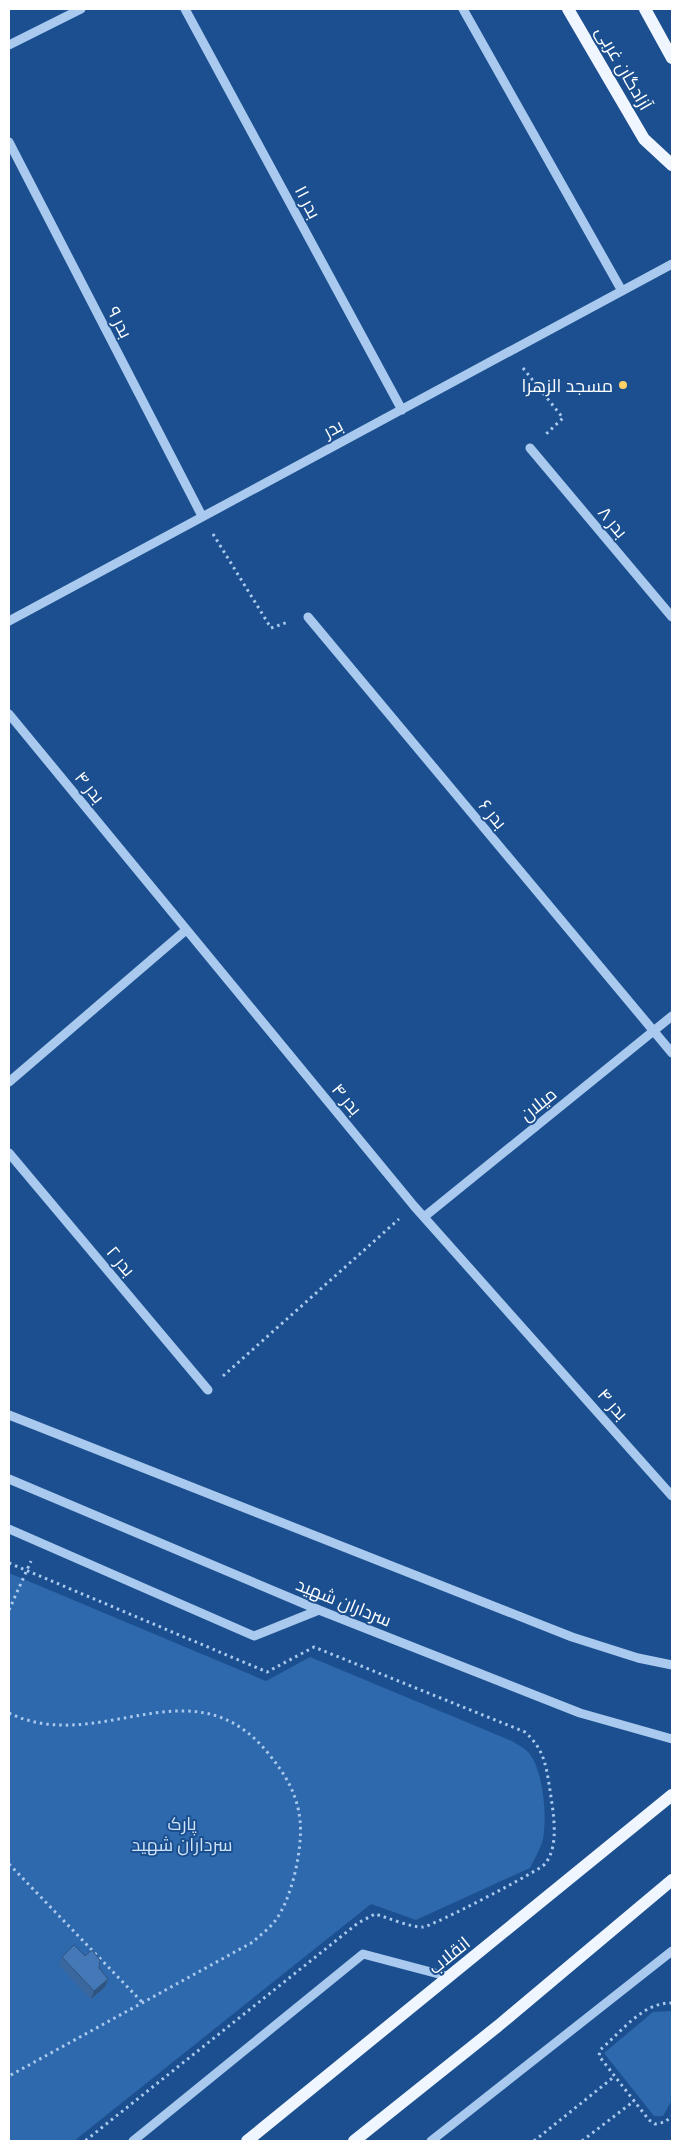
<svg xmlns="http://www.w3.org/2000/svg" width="681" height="2150" viewBox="0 0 681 2150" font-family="'Archivo Narrow',Cairo,sans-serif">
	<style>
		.green { fill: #2e69ad }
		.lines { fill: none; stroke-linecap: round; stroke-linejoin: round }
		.path { stroke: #a9c9ee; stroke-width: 3; stroke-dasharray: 2.5 4; stroke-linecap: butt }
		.minor { stroke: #a9c9ee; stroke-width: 9 }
		.major { stroke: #f0f6ff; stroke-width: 12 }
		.wall { fill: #3a679d }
		.shaded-wall { fill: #305480 }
		.building { fill: #4478b7; stroke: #305480 }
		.poi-dot { fill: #ffd166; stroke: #1b4f8f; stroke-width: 2 }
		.labels { text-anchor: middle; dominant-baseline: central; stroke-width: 4; stroke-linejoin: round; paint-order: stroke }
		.street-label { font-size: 18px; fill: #fff; stroke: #1b4f8f }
		.poi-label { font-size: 18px; fill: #fff; stroke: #1b4f8f; text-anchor: end }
		.park-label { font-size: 18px; fill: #cfe3fa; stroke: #1b4f8f }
	</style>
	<rect width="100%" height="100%" fill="#1b4f8f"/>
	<!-- green -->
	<path class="green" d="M9,1573L266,1681L310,1657L512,1741C517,1744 524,1748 528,1752C544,1769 548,1822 542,1843C539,1851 534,1860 530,1868L416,1920L371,1904L74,2141H9Z
		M672,2011V2100L663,2116H654L604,2053L653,2012Z"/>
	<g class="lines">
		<!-- path -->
		<path class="path" d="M523,368L563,418L545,435
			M213,534L271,628L288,622
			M223,1376L399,1219
			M9,1563L267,1672L314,1647L525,1732C544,1749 546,1765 550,1790C553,1812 560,1845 545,1864C539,1871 433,1926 423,1927C412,1928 386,1917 375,1914L358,1923L85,2141
			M9,1610L31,1561
			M9,1713C99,1757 192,1660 268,1753C285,1774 297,1793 300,1820C303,1848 292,1899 275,1921C269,1929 260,1935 253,1942L9,2076
			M9,1864L142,2002
			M672,2003C643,2002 621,2032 600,2050L599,2056L649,2120L655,2124L665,2122L672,2116
			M534,2141L615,2076
			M582,2141L634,2101"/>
		<!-- minor -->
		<path class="minor" d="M185,9L402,410
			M463,9L622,291
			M9,45L81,9
			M9,142L202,516
			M530,448L672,617
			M308,617L672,1053
			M9,621L672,264
			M9,714L414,1206L672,1496
			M9,1082L186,930
			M9,1153L208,1390
			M424,1217L672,1016
			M9,1415L572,1637L638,1658L672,1665
			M9,1479L319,1610L580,1713L672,1739
			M9,1529L254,1636L319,1610
			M133,2141L363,1954L450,1977
			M431,2141L672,1951"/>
		<!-- major -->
		<path class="major" d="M568,9L644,139L672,165
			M645,9L672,58
			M247,2141L672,1795
			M354,2141L498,2026L672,1880"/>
	</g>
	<!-- wall -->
	<path class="wall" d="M62,1957L99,1968L108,1979L105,1987L91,1999L59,1965Z"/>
	<!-- shaded-wall -->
	<path class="shaded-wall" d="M108,1979L105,1987L91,1999L94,1991Z"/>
	<!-- building -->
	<path class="building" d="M74,1945L85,1956L92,1950L100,1960L99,1968L108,1979L94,1991L62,1957Z"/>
	<!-- markers -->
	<circle class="poi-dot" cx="623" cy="385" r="5"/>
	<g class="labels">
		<!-- street labels -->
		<g class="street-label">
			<text transform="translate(624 68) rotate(60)">آزادگان غربی</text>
			<text transform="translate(308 202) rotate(62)">بدر ۱۱</text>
			<text transform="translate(120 322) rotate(63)">بدر ۹</text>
			<text transform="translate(333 428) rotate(-28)">بدر</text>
			<text transform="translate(613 522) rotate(50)">بدر ۸</text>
			<text transform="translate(90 787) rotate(51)">بدر ۴</text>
			<text transform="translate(493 814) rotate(50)">بدر ۶</text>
			<text transform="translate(347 1099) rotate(50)">بدر ۴</text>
			<text transform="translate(538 1104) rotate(-39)">میلان</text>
			<text transform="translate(121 1261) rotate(50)">بدر ۲</text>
			<text transform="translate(613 1404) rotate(48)">بدر ۴</text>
			<text transform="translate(344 1602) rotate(22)">سرداران شهید</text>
			<text transform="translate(449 1955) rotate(-39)">انقلاب</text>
		</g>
		<!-- poi labels -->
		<g class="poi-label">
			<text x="613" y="385">مسجد الزهرا</text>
		</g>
		<!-- park labels -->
		<g class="park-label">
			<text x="182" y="1823">پارک<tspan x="182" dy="21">سرداران شهید</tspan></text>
		</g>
	</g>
	<!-- border -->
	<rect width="681" height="2150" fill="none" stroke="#ffffff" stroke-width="20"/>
</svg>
